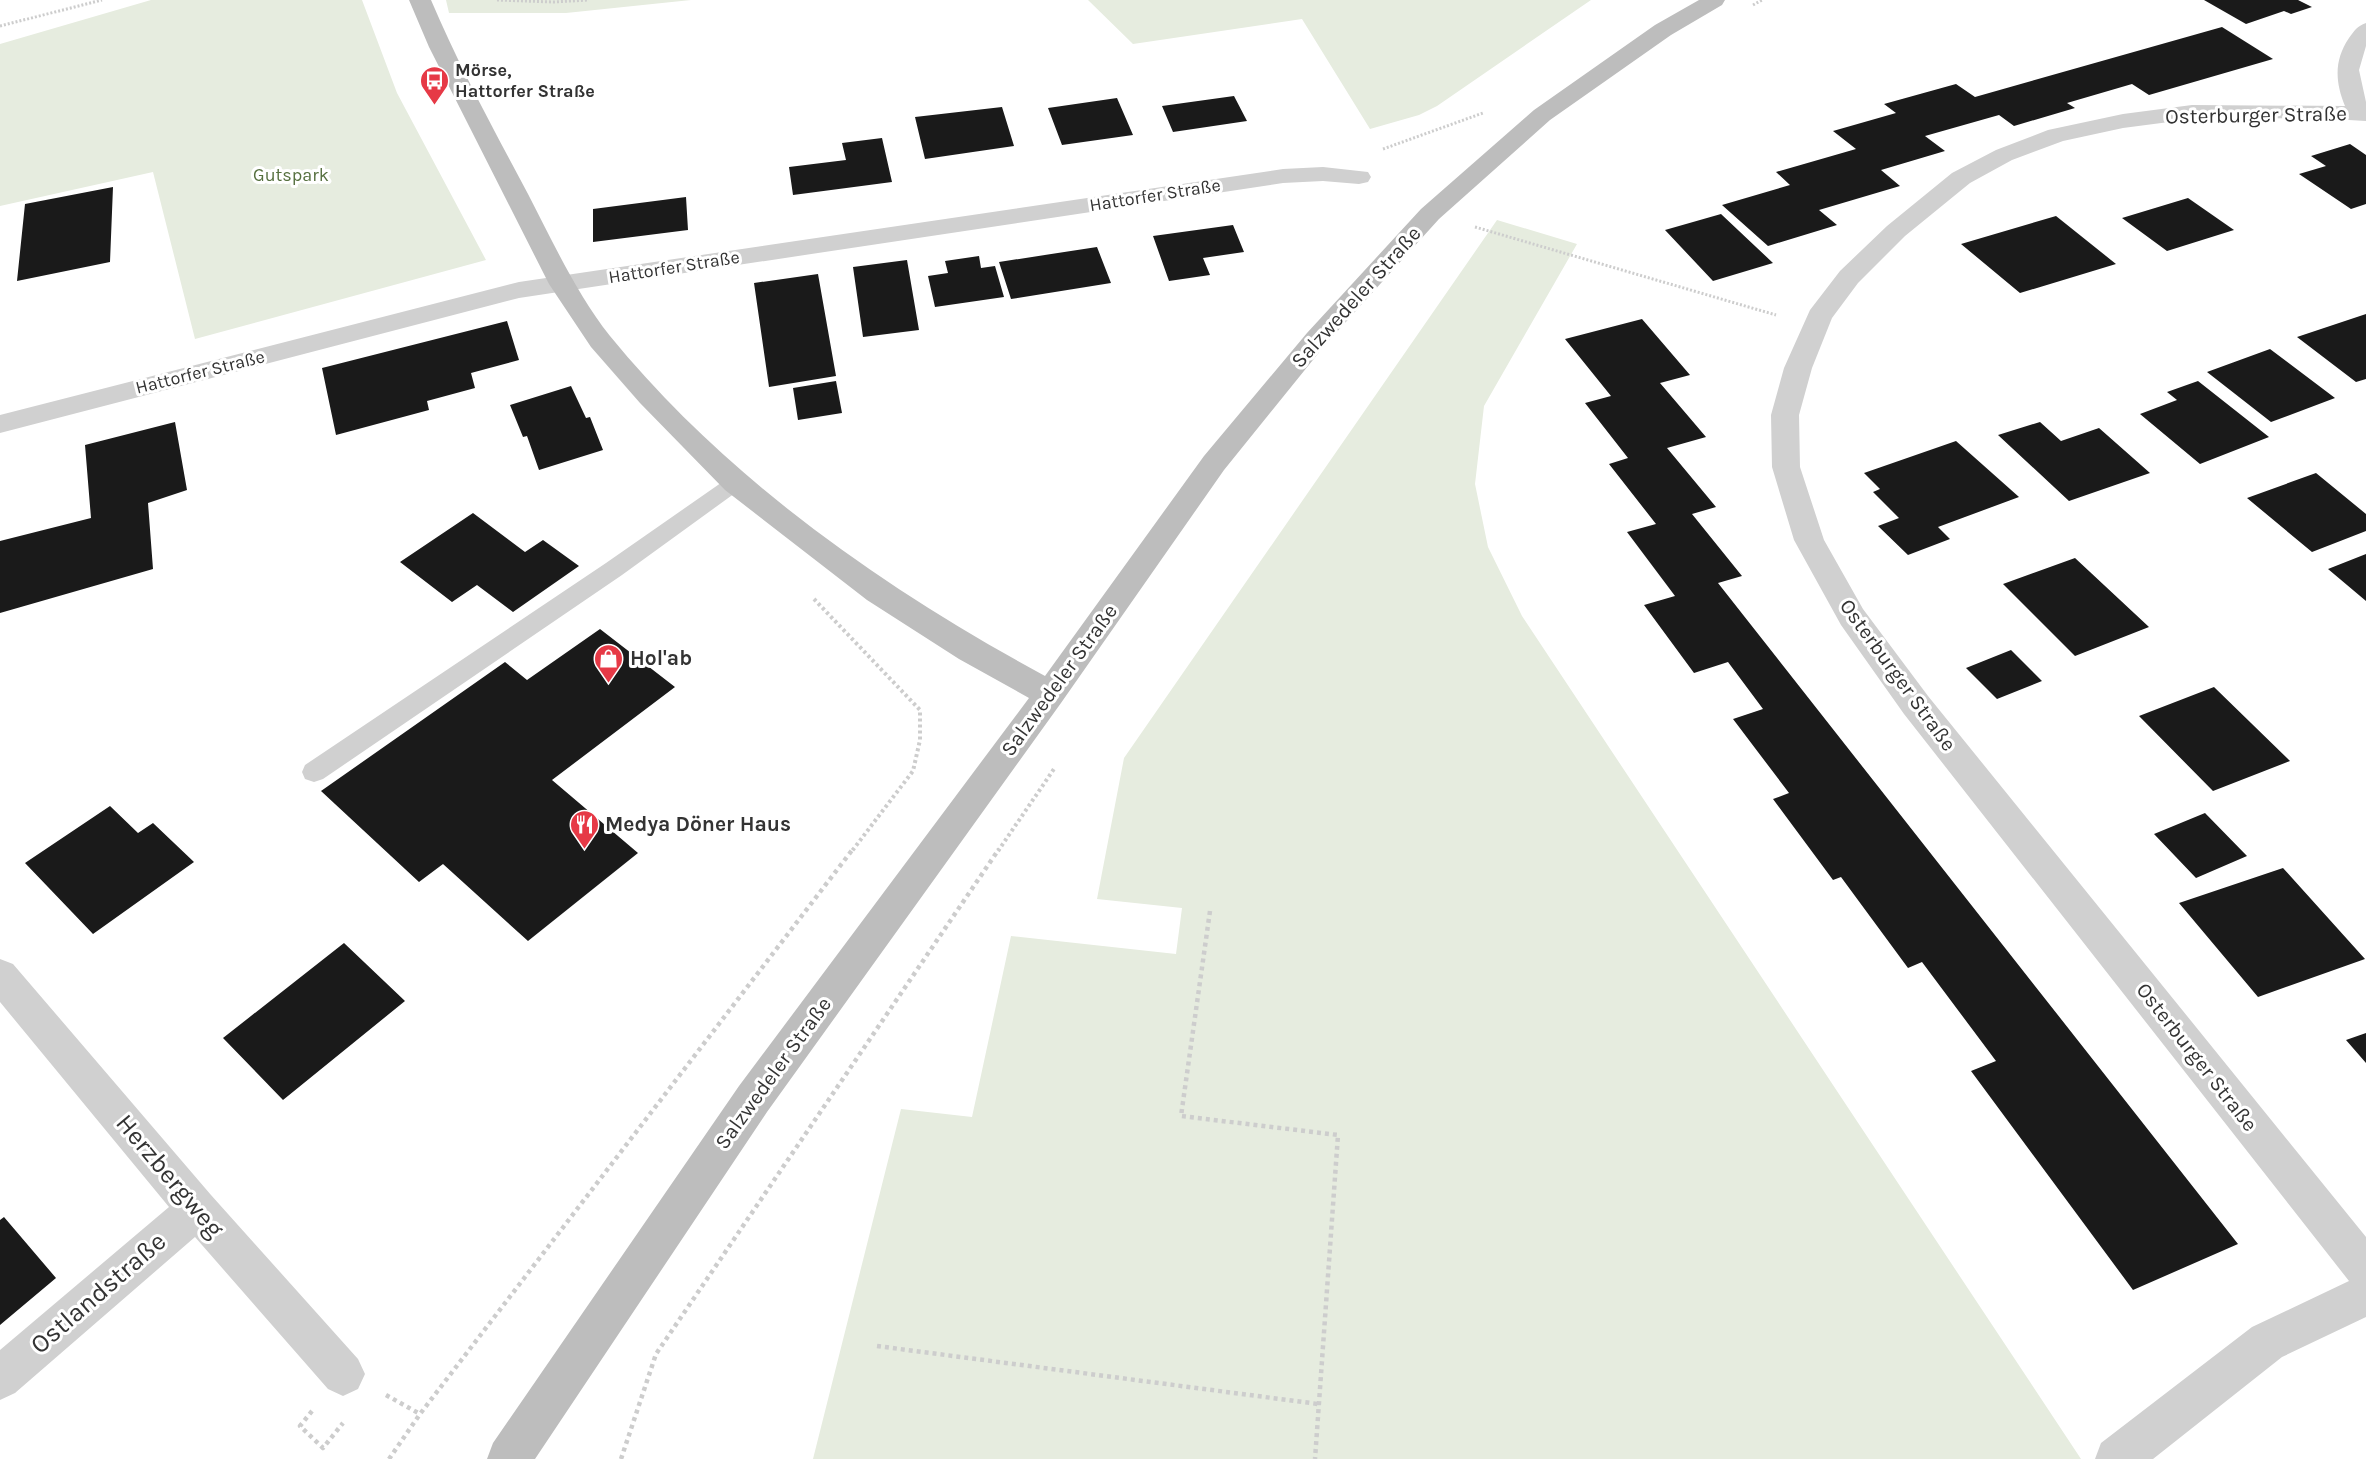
<svg xmlns="http://www.w3.org/2000/svg" width="2366" height="1459" viewBox="0 0 2366 1459" font-family="Karla,sans-serif">
	<style>
		.green { fill: #e6ecdf }
		.building { fill: #1a1a1a }
		.lines { fill: none; stroke-linecap: round; stroke-linejoin: round }
		.path-far2 { stroke: #cdcdcd; stroke-width: 3; stroke-dasharray: 2 2; stroke-linecap: butt }
		.path-far1 { stroke: #cdcdcd; stroke-width: 4; stroke-dasharray: 3 3; stroke-linecap: butt }
		.path { stroke: #cdcdcd; stroke-width: 4.5; stroke-dasharray: 4 4; stroke-linecap: butt }
		.lane { fill: #d0d0d0; fill-rule: evenodd }
		.street { fill: #d0d0d0; fill-rule: evenodd }
		.secondary { fill: #bdbdbd; fill-rule: evenodd }
		.labels { text-anchor: middle; dominant-baseline: central; stroke-width: 6; stroke-linejoin: round; paint-order: stroke }
		.far-poi-label { font-size: 18px; font-weight: bold; fill: #333; stroke: #fff; text-anchor: start }
		.far-park-label { font-size: 18px; fill: #56703f; stroke: #fff }
		.far-street-label { font-size: 18px; fill: #333; stroke: #fff }
		.street-label { font-size: 21px; fill: #333; stroke: #fff }
		.poi-label { font-size: 21px; font-weight: bold; fill: #333; stroke: #fff; text-anchor: start }
		.near-street-label { font-size: 26px; fill: #333; stroke: #fff }
	</style>
	<rect width="100%" height="100%" fill="#fff"/>
	<!-- green -->
	<path class="green" d="M151,0H362L397,93L486,260L195,339L153,172L0,206V44Z
		M446,0H691L566,13H449Z
		M1088,0H1591L1437,106L1419,115L1370,129L1302,19L1133,44Z
		M1497,220L1577,244L1484,406L1475,484L1488,547L1522,616L2081,1459H813L901,1109L972,1117L1011,936L1176,954L1182,908L1097,899L1124,758Z"/>
	<!-- building -->
	<path class="building" d="M2204,0H2298L2312,7L2291,14L2284,11L2246,24Z
		M2222,27L2273,59L2149,95L2132,84L2067,103L2075,108L2014,126L1999,115L1925,136L1945,151L1881,170L1900,186L1819,210L1837,225L1768,246L1722,205L1790,185L1776,172L1856,149L1833,131L1896,113L1884,104L1956,84L1975,97Z
		M1234,96L1247,121L1173,132L1162,106Z
		M1117,98L1133,135L1062,145L1048,108Z
		M1002,107L1014,146L925,159L915,117Z
		M882,138L892,182L793,195L789,167L846,160L842,143Z
		M2350,144L2366,155V204L2351,209L2299,174L2326,166L2311,156Z
		M113,187L110,262L17,281L25,204Z
		M686,197L688,230L593,242V209Z
		M2188,198L2234,230L2167,251L2122,218Z
		M1721,214L1773,263L1713,281L1665,230Z
		M2056,216L2116,264L2020,293L1961,244Z
		M1233,225L1244,252L1203,258L1210,275L1169,281L1153,236Z
		M1097,247L1111,283L1011,299L999,262Z
		M979,256L981,268L995,266L1004,297L935,307L928,276L948,273L945,261Z
		M907,260L919,330L863,337L853,267Z
		M818,274L836,376L769,387L754,283Z
		M2366,314V379L2356,382L2297,337Z
		M1642,319L1690,375L1660,383L1706,437L1667,448L1716,507L1692,514L1742,576L1718,583L2238,1244L2133,1290L1971,1071L1996,1061L1922,962L1908,968L1841,877L1833,880L1773,799L1789,793L1733,719L1763,709L1728,662L1694,673L1644,605L1675,596L1627,532L1656,524L1609,464L1628,458L1585,403L1611,396L1565,339Z
		M507,321L519,360L471,373L475,388L427,401L429,410L336,435L322,368Z
		M2270,349L2335,398L2271,422L2207,372Z
		M836,381L842,413L798,420L793,388Z
		M2198,381L2269,437L2200,464L2140,414L2177,400L2167,392Z
		M571,386L586,418L590,417L603,450L539,470L527,436L523,437L510,405Z
		M175,422L187,490L148,503L153,569L0,613V541L91,518L85,445Z
		M2040,422L2061,441L2099,428L2150,473L2069,501L1998,435Z
		M1956,441L2019,497L1938,527L1950,539L1908,555L1878,526L1899,518L1873,492L1880,489L1864,473Z
		M2316,473L2366,514V531L2312,552L2247,498Z
		M473,513L525,552L543,540L579,566L513,612L477,585L452,602L400,562Z
		M2366,554V601L2328,569Z
		M2075,558L2149,627L2075,656L2003,584Z
		M600,629L675,687L552,780L638,853L528,941L443,864L419,882L321,791L505,662L527,680Z
		M2011,650L2042,681L1997,699L1966,668Z
		M2214,687L2290,761L2213,791L2139,716Z
		M110,806L138,833L153,823L194,862L93,934L25,863Z
		M2205,813L2247,856L2196,878L2154,834Z
		M2283,868L2365,959L2258,997L2179,903Z
		M344,943L405,1001L283,1100L223,1038Z
		M2366,1033V1063L2346,1040Z
		M4,1217L56,1278L0,1325V1220Z"/>
	<g class="lines">
		<!-- path-far2 -->
		<path class="path-far2" d="M497,0L553,2L589,0
			M1753,5L1762,0
			M0,26L102,0
			M1383,149L1483,113
			M1475,227L1776,315"/>
		<!-- path-far1 -->
		<path class="path-far1" d="M814,599L920,710V740L913,771L852,851
			M998,851L1054,769"/>
		<!-- path -->
		<path class="path" d="M1210,911L1181,1116L1338,1135L1315,1459
			M877,1346L1318,1404
			M386,1395L420,1414
			M312,1411L300,1426L323,1448L343,1423
			M389,1459L420,1414L853,849
			M621,1459L656,1354L999,849"/>
		<!-- lane -->
		<path class="lane" d="M735,476L742,478L746,483L742,488L622,575L323,779L314,782L305,779L302,772L305,765L606,563L728,478Z"/>
		<!-- street -->
		<path class="street" d="M2366,23V46L2359,70L2366,102V121L2314,118L2192,119L2123,128L2063,141L2012,160L1970,183L1905,236L1858,283L1832,318L1812,368L1799,415L1800,467L1824,540L1863,609L1928,696L2366,1237V1317L2282,1357L2153,1459H2095L2101,1443L2252,1327L2349,1281L1904,714L1841,625L1794,540L1772,467L1771,415L1784,368L1810,310L1840,271L1887,226L1952,173L1996,150L2048,130L2123,114L2192,105L2345,106C2335,82 2334,60 2349,38C2354,31 2357,26 2366,23Z
			M1323,167L1368,172L1371,177L1368,182L1359,184L1323,181L1283,183L519,298L0,433V415L519,282L1283,169Z
			M0,959L13,964L211,1195L358,1359L365,1374L358,1389L343,1396L328,1389L195,1237L15,1393L0,1400V1350L169,1207L0,1002Z"/>
		<!-- secondary -->
		<path class="secondary" d="M409,0H431C459,66 494,130 528,194C553,242 576,293 610,336C728,480 883,588 1045,676L1204,456L1307,333L1421,209L1534,110L1655,25L1699,0H1725L1722,5L1671,35L1550,120L1439,219L1325,345L1224,470L1061,703L767,1112L535,1459H487L493,1443L739,1086L1029,698L959,659L867,600L725,490L640,403L591,347L549,284L429,47Z"/>
	</g>
	<!-- icons -->
	<defs>
		<symbol id="bus-pin" viewBox="-11 -11 22 30"><path d="M0 17L-7.5 6A9.5 9.5 0 1 1 7.5 6Z" fill="#e63946" stroke="#fff"/><path d="M-5-6H5V4H4V6H2V4H-2V6H-4V4H-5ZM-3.5-4V0h7V-4ZM-3.5 1.2v1.5H-2V1.2ZM2 1.2v1.5H3.5V1.2Z" fill="#fff"/></symbol>
		<symbol id="shop-pin" viewBox="-11 -11 22 30"><path d="M0 17L-7.5 6A9.5 9.5 0 1 1 7.5 6Z" fill="#e63946" stroke="#fff"/><path d="M-5-2.5h2.3a2.7 3.5 0 0 1 5.4 0H5L5.5 6h-11ZM-1.5-2.5h3a1.5 2.3 0 0 0-3 0Z" fill="#fff"/></symbol>
		<symbol id="restaurant-pin" viewBox="-11 -11 22 30"><path d="M0 17L-7.5 6A9.5 9.5 0 1 1 7.5 6Z" fill="#e63946" stroke="#fff"/><path d="M-5-6h1v4h1v-4h1v4h1v-4h1v5L-1.5 .5V6h-2V.5L-5-1ZM5-6V6H3V1.5H1.5Q1.5-4 5-6Z" fill="#fff"/></symbol>
	</defs>
	<g fill-rule="evenodd">
		<use href="#bus-pin" x="418" y="64" width="33" height="45"/>
		<use href="#shop-pin" x="592" y="642" width="33" height="45"/>
		<use href="#restaurant-pin" x="568" y="808" width="33" height="45"/>
	</g>
	<g class="labels">
		<!-- far-poi labels -->
		<g class="far-poi-label">
			<text x="455" y="70">Mörse,<tspan x="455" dy="21">Hattorfer Straße</tspan></text>
		</g>
		<!-- far-park labels -->
		<g class="far-park-label">
			<text x="291" y="175">Gutspark</text>
		</g>
		<!-- far-street labels -->
		<g class="far-street-label">
			<text transform="translate(1155 195) rotate(-9)">Hattorfer Straße</text>
			<text transform="translate(674 267) rotate(-9)">Hattorfer Straße</text>
			<text transform="translate(200 372) rotate(-14)">Hattorfer Straße</text>
		</g>
		<!-- street labels -->
		<g class="street-label">
			<text transform="translate(2256 115) rotate(-1)">Osterburger Straße</text>
			<text transform="translate(1356 297) rotate(-48)">Salzwedeler Straße</text>
			<text transform="translate(1898 675) rotate(54)">Osterburger Straße</text>
			<text transform="translate(1059 680) rotate(-54)">Salzwedeler Straße</text>
			<text transform="translate(2197 1057) rotate(52)">Osterburger Straße</text>
			<text transform="translate(773 1073) rotate(-54)">Salzwedeler Straße</text>
		</g>
		<!-- poi labels -->
		<g class="poi-label">
			<text x="630" y="658">Hol'ab</text>
			<text x="605" y="824">Medya Döner Haus</text>
		</g>
		<!-- near-street labels -->
		<g class="near-street-label">
			<text transform="translate(170 1176) rotate(50)">Herzbergweg</text>
			<text transform="translate(98 1293) rotate(-41)">Ostlandstraße</text>
		</g>
	</g>
</svg>
